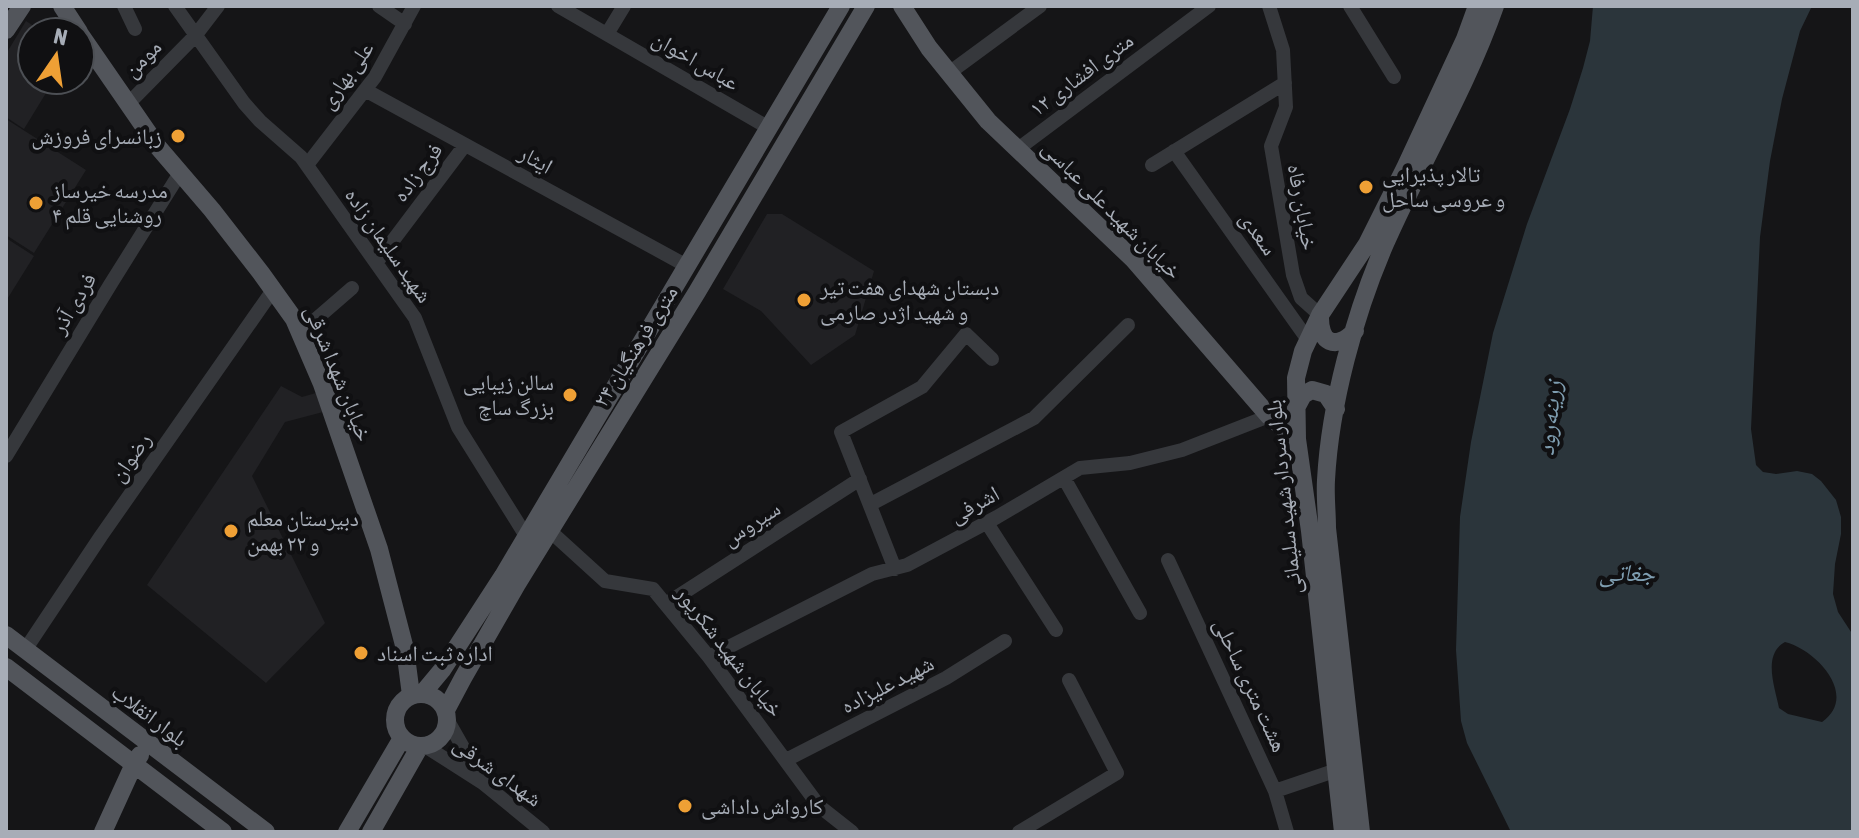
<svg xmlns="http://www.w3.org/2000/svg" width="1859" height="838" viewBox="0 0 1859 838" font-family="'Asap Condensed','Noto Naskh Arabic',sans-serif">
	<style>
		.built { fill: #212124 }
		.water { fill: #2b353b; fill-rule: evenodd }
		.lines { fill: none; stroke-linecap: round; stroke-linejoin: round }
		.minor { stroke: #36383c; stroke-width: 14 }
		.major { stroke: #52555b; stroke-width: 18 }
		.poi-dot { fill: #efa035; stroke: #101012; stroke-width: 3 }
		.labels { text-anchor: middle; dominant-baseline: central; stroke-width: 8; stroke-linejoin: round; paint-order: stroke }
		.street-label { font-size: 22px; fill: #a7adb7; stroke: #101012 }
		.poi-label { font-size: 22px; fill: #a7adb7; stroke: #101012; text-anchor: start }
		.water-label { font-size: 24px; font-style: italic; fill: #7f9eb1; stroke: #101012 }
	</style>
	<rect width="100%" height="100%" fill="#151517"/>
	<!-- built -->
	<path class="built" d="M26,21L43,32H32V80H54L24,129L6,117V54Z
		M6,119L86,170L34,253L6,235Z
		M767,214H782L874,271L855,335L811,365L761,311L723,289Z
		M6,238L34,256L6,301Z
		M281,386L302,397L316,393L323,412L285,422L252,476L325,623L266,683L147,585Z"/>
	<!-- water -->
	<path class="water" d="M1593,6H1812L1800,31L1782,99L1770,161L1760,237L1751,429L1756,465L1763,472L1776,474L1797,471L1812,474L1821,481L1836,500L1841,517V534L1835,564L1833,594L1838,612L1853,635V832H1511L1467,743L1461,721L1456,650L1460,517L1471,442L1493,333L1527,224L1570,109L1583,68L1590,41ZM1785,642C1817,650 1859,696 1822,722L1788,714L1779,708C1775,688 1762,654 1785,642Z"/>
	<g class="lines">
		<!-- minor -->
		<path class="minor" d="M124,6L135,29
			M175,6L244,103L260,121L301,157L415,318L458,427L526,536
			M379,6L405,24
			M558,6L769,128
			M1269,6L1283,50L1286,107L1271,146L1293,275L1301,298L1320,315
			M1350,6L1394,77
			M607,34L624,6
			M949,73L1040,6
			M365,90L687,266
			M128,104L195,36L218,6
			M1018,149L1209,6
			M1174,151L1308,340
			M307,165L375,77L414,6
			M1152,165L1285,83
			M376,263L465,145
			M300,333L352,288
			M6,456L110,285L180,173
			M1064,478L1140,613
			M871,504L1034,418L1128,325
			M987,523L1056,630
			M550,531L605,581L653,589L709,657L819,806L852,832
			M1168,560L1275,791L1287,832
			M895,569L841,432L922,387L966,334L992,359
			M666,604L860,479
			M25,650L101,536L273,290
			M709,657L872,574L907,565L997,517L1080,468L1130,463L1182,450L1269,416
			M448,721L481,779
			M425,746L483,783L543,832
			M786,760L946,678L1005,641
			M1275,791L1337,770
			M1019,832L1117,773L1069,680"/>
		<!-- major -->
		<path class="major" d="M62,6L79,32
			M902,6L929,48L988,121L1134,260L1269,416L1297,439
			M6,30L22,6
			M80,34L158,147L212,210L261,273L294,319L322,384L379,549L405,649L411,695
			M1320,315C1319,343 1335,351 1355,331
			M1296,408L1303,395L1312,390L1326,394L1336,409
			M6,635L266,832
			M6,667L223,832
			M395 720a26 26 0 1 1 52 0a26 26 0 1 1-52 0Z
			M422,694L442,670L503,576L841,6
			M446,710L463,678L517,584L697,292L866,6
			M103,832L134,764L140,755
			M347,832L402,738
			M371,832L420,746
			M1343,832L1310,531L1297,439L1296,378L1303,351L1320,315L1367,244L1405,168L1465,39L1477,6
			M1361,832L1327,528C1327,512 1325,496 1326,480C1330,404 1355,313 1385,244C1420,164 1466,89 1495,6"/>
	</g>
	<!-- markers -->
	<g class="poi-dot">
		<circle cx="178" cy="136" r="8"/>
		<circle cx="1366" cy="187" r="8"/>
		<circle cx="36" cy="203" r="8"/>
		<circle cx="804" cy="300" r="8"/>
		<circle cx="570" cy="395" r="8"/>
		<circle cx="231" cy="531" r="8"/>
		<circle cx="361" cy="653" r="8"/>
		<circle cx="685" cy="806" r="8"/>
	</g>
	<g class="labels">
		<!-- street labels -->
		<g class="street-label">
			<text transform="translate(142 58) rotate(-45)">مومن</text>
			<text transform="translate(696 60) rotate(30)">عباس اخوان</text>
			<text transform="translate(1081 74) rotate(-37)">۱۲ متری افشاری</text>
			<text transform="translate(346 75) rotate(-55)">علی بهاری</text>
			<text transform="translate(536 159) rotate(29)">ایثار</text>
			<text transform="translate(417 172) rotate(-53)">فرج زاده</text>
			<text transform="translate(1303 207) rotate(80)">خیابان رفاه</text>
			<text transform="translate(1112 209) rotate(45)">خیابان شهید علی عباسی</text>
			<text transform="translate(1259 233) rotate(55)">سعدی</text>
			<text transform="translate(389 245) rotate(55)">شهید سلیمان زاده</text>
			<text transform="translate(73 303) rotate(-59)">فردی آذر</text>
			<text transform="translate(635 346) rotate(-58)">۲۴ متری فرهنگیان</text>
			<text transform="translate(339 373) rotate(68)">خیابان شهدا شرقی</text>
			<text transform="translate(130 457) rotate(-55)">رضوان</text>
			<text transform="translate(1283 497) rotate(-96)">بلوار سردار شهید سلیمانی</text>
			<text transform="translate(974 504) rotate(-29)">اشرفی</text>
			<text transform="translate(751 523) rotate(-33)">سیروس</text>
			<text transform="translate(730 651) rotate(52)">خیابان شهید شکرپور</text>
			<text transform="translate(887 684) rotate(-27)">شهید علیزاده</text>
			<text transform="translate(1251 685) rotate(65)">هشت متری ساحلی</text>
			<text transform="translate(150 715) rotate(37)">بلوار انقلاب</text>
			<text transform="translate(498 771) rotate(36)">شهدای شرقی</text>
		</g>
		<!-- poi labels -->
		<g class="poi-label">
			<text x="162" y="136" text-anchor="end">زبانسرای فروزش</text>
			<text x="1382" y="174">تالار پذیرایی<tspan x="1382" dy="25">و عروسی ساحل</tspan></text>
			<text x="52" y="190">مدرسه خیرساز<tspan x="52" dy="25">روشنایی قلم ۴</tspan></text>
			<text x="820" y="287">دبستان شهدای هفت تیر<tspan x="820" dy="25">و شهید اژدر صارمی</tspan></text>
			<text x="554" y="382" text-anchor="end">سالن زیبایی<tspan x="554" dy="25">بزرگ ساچ</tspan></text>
			<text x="247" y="518">دبیرستان معلم<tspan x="247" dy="25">و ۲۲ بهمن</tspan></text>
			<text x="377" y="653">اداره ثبت اسناد</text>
			<text x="701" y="806">کارواش داداشی</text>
		</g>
		<!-- water labels -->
		<g class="water-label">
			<text transform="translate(1549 418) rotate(-84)">زرینه‌رود</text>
			<text x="1627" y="572">جغاتی</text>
		</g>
	</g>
	<!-- border -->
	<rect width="1859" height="838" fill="none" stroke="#a7adb7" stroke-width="16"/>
	<!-- north arrow -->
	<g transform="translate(56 56) rotate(13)"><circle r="38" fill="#101012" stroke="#4c4f54" stroke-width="2"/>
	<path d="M0-6L14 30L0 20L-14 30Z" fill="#efa035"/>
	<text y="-12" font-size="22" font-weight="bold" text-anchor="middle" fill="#a7adb7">N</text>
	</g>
</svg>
